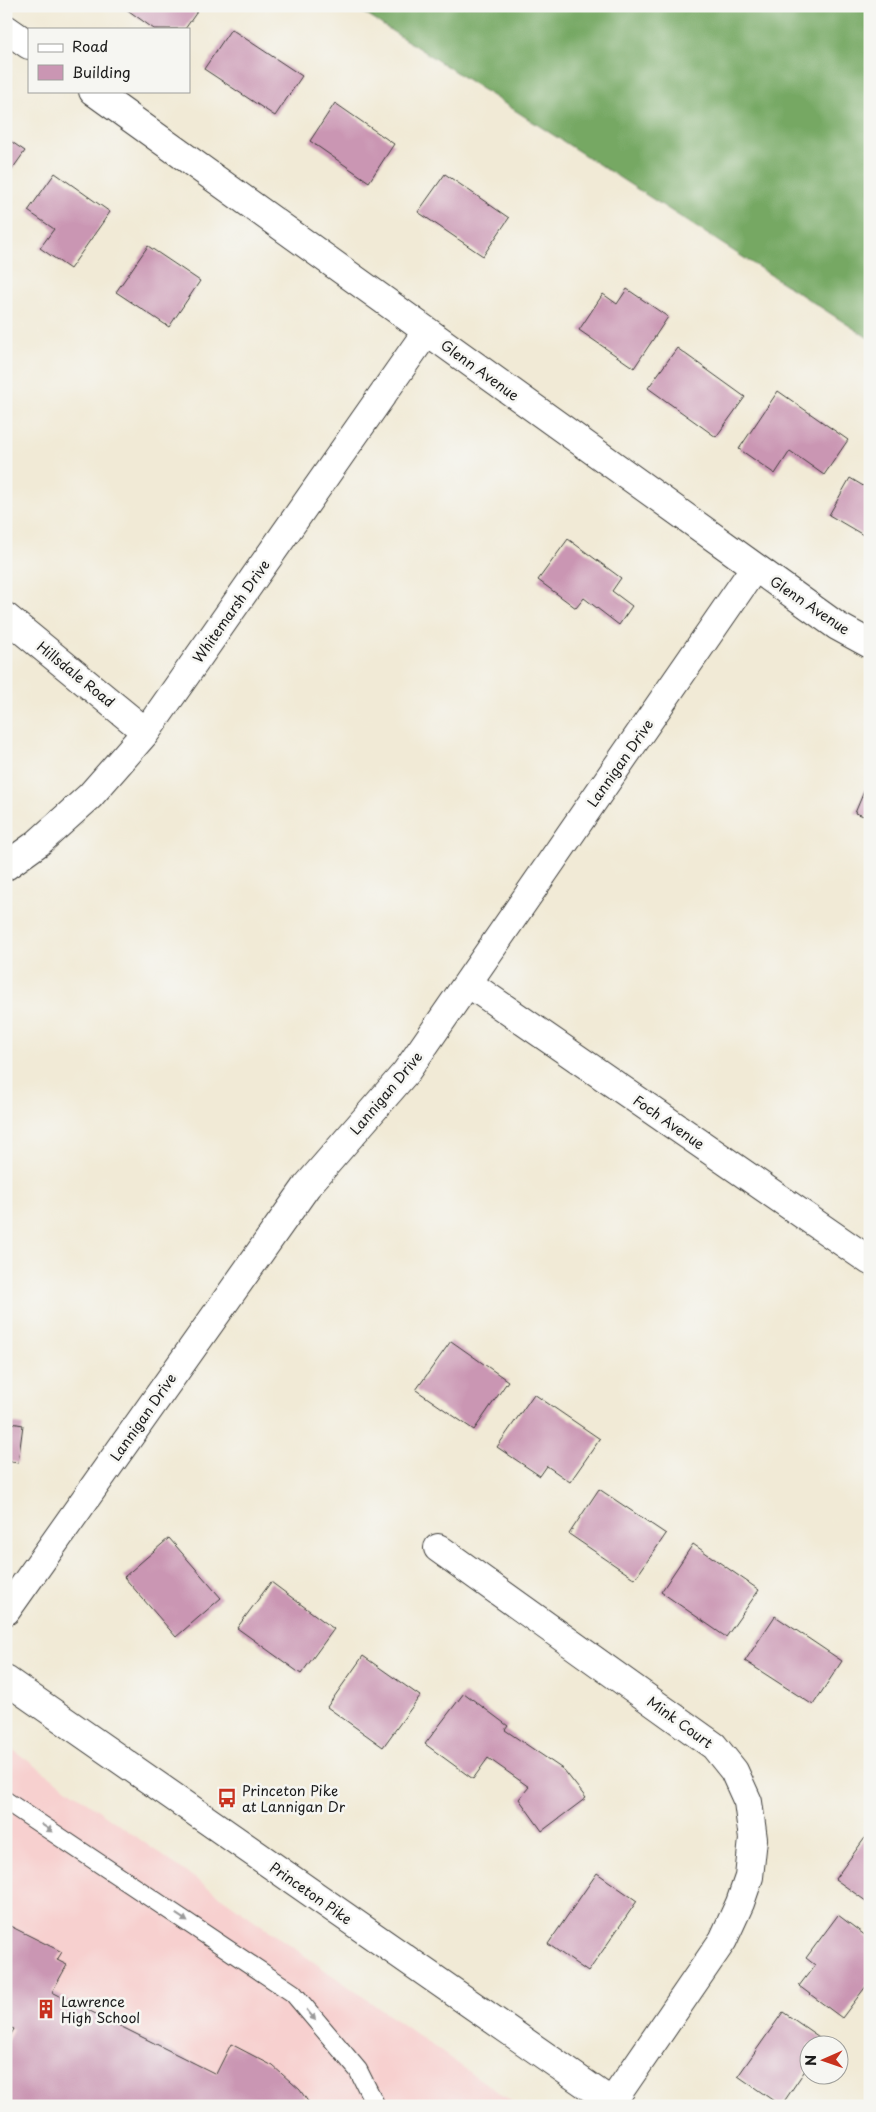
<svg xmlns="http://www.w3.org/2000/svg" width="876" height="2112" viewBox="0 0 876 2112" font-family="'Playpen Sans',sans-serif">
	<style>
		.built { fill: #f7d0cf }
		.forest { fill: #76a864; stroke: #496240 }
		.building { fill: #ca96b3 }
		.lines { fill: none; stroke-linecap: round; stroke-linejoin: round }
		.lane-casing { stroke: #3c3b38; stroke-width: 20 }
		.street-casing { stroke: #3c3b38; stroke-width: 30 }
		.secondary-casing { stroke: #3c3b38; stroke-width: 30 }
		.lane { stroke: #fff; stroke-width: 18 }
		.street { stroke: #fff; stroke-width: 28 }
		.secondary { stroke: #fff; stroke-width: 28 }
		.oneway { fill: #999 }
		.labels { text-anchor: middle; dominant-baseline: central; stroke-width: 5; stroke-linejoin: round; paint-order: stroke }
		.street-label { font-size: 14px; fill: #1c1c1c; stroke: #f6f6f2 }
		.poi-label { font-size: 14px; fill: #1c1c1c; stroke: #f6f6f2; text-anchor: start }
	</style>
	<rect width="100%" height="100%" fill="#f6f6f2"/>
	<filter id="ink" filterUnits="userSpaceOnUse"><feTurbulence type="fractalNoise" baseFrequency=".02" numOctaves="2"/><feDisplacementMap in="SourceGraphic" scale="10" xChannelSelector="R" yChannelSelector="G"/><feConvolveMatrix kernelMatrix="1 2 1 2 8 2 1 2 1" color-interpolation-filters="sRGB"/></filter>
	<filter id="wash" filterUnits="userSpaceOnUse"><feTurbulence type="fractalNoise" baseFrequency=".0096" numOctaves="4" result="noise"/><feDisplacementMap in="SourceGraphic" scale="20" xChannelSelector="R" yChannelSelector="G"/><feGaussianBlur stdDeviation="1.12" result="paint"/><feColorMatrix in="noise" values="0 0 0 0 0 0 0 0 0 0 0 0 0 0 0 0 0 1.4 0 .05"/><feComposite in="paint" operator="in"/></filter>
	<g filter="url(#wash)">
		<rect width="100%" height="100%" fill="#f1ead6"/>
		<!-- built -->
		<path class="built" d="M6,1745L518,2106H6Z"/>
		<!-- forest -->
		<path class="forest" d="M353,6H850L870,11V339Z"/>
		<g id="blocks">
			<!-- building -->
			<path class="building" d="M122,6H201L185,29H154Z
				M231,29L302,76L275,116L204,69Z
				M335,103L394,144L369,182L310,141Z
				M6,138L25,151L6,178Z
				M55,173L110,212L70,269L40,248L54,229L28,211Z
				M445,174L509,218L483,256L418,212Z
				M148,246L200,281L169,327L116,292Z
				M627,289L668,317L634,368L579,330L603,294L617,304Z
				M677,348L745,397L716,437L648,388Z
				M778,391L848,440L824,475L790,451L775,474L739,449Z
				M850,478L870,490V539L829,515Z
				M568,539L621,578L612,591L632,606L619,625L584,598L576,608L538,580Z
				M870,777V818L855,813Z
				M451,1341L508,1381L474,1430L416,1390Z
				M534,1394L600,1439L570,1482L547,1466L540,1476L497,1447Z
				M6,1422L23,1425L18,1463L6,1461Z
				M599,1489L666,1534L635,1579L569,1534Z
				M169,1538L221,1598L176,1637L124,1577Z
				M693,1544L759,1590L726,1637L661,1592Z
				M271,1582L334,1629L301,1674L237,1628Z
				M775,1616L842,1661L813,1705L745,1661Z
				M363,1656L420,1696L383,1747L327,1707Z
				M464,1693L508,1726L505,1730L564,1770L586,1798L542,1831L519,1799L529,1787L488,1758L473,1779L425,1744Z
				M870,1831V1904L835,1879Z
				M597,1873L637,1901L588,1972L548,1944Z
				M838,1915L870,1939V1981L842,2018L799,1986L815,1965L806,1958Z
				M6,1924L62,1952L57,1960L67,1965L52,1992L216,2074L231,2044L273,2066L300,2090L311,2106H6V2043L14,2029L6,2026Z
				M783,2012L825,2041L823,2044H808V2066L781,2106L738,2076Z"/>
		</g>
	</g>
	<g filter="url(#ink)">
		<use href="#blocks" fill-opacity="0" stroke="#3c3b38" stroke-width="1"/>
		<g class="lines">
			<defs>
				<path id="lane" d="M6,1801L293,1993L358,2070L376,2106"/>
				<path id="street" d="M6,29L29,45
					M93,91L755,567L837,626L870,644
					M6,617L146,732
					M6,866L38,843L90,796L146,732L427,331
					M468,983L870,1261
					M438,1548L714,1746L734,1771L748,1802L753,1839L749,1877L740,1903L723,1940L612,2102
					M6,1611L307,1186L406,1072L755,567"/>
				<path id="secondary" d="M6,1680L617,2106"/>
			</defs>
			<!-- lane casing -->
			<use href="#lane" class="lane-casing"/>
			<!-- street casing -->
			<use href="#street" class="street-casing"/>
			<!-- secondary casing -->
			<use href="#secondary" class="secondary-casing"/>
			<!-- lane -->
			<use href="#lane" class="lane"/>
			<!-- street -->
			<use href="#street" class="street"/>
			<!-- secondary -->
			<use href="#secondary" class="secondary"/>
		</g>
		<!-- one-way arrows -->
		<defs><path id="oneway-solid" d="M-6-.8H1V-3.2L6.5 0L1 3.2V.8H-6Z" transform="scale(1.25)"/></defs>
		<g class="oneway">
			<use href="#oneway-solid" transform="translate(47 1828) rotate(34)"/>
			<use href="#oneway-solid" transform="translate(182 1918) rotate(34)"/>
			<use href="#oneway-solid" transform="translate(311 2015) rotate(50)"/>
		</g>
	</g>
	<!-- icons -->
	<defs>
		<symbol id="bus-bare" viewBox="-9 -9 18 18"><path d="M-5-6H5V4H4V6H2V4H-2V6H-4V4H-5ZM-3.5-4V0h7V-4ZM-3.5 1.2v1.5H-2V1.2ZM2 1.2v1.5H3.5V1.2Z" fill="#c8321e" stroke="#f6f6f2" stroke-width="2.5" paint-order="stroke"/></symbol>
		<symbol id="building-bare" viewBox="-9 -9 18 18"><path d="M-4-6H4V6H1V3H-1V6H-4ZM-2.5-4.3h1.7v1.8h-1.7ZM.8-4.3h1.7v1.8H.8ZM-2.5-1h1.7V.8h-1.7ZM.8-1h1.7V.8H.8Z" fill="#c8321e" stroke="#f6f6f2" stroke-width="2.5" paint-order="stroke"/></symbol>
	</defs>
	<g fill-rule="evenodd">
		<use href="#bus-bare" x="213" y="1784" width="28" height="28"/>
		<use href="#building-bare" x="32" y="1995" width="28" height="28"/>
	</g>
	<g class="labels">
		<!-- street labels -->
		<g class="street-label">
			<text transform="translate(480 370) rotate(36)">Glenn Avenue</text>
			<text transform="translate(810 605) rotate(34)">Glenn Avenue</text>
			<text transform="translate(231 611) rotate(-55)">Whitemarsh Drive</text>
			<text transform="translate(76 674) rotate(39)">Hillsdale Road</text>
			<text transform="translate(620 763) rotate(-55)">Lannigan Drive</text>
			<text transform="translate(386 1093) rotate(-50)">Lannigan Drive</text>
			<text transform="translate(669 1122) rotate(35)">Foch Avenue</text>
			<text transform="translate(143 1417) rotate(-55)">Lannigan Drive</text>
			<text transform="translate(680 1722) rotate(36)">Mink Court</text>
			<text transform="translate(311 1893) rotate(35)">Princeton Pike</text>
		</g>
		<!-- poi labels -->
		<g class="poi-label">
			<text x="242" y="1790">Princeton Pike<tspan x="242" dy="16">at Lannigan Dr</tspan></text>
			<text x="61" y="2001">Lawrence<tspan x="61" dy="16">High School</tspan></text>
		</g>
	</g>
	<!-- margin -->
	<rect width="876" height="2112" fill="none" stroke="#f6f6f2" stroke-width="25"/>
	<!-- legend -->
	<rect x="28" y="28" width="162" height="65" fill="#f6f6f2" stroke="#9f9f9c"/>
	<rect x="38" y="44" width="25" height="8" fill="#ffffff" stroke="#9f9f9c"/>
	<text x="72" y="52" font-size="15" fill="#1c1c1c">Road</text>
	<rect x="38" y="65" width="25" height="15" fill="#ca96b3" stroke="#9f9f9c"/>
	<text x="72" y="78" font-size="15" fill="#1c1c1c">Building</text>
	<!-- north arrow -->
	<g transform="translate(824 2060) rotate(268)"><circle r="24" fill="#f6f6f2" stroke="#9f9f9c"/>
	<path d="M0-4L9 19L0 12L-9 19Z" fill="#c8321e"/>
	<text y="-8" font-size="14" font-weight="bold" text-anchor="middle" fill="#1c1c1c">N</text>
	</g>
</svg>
